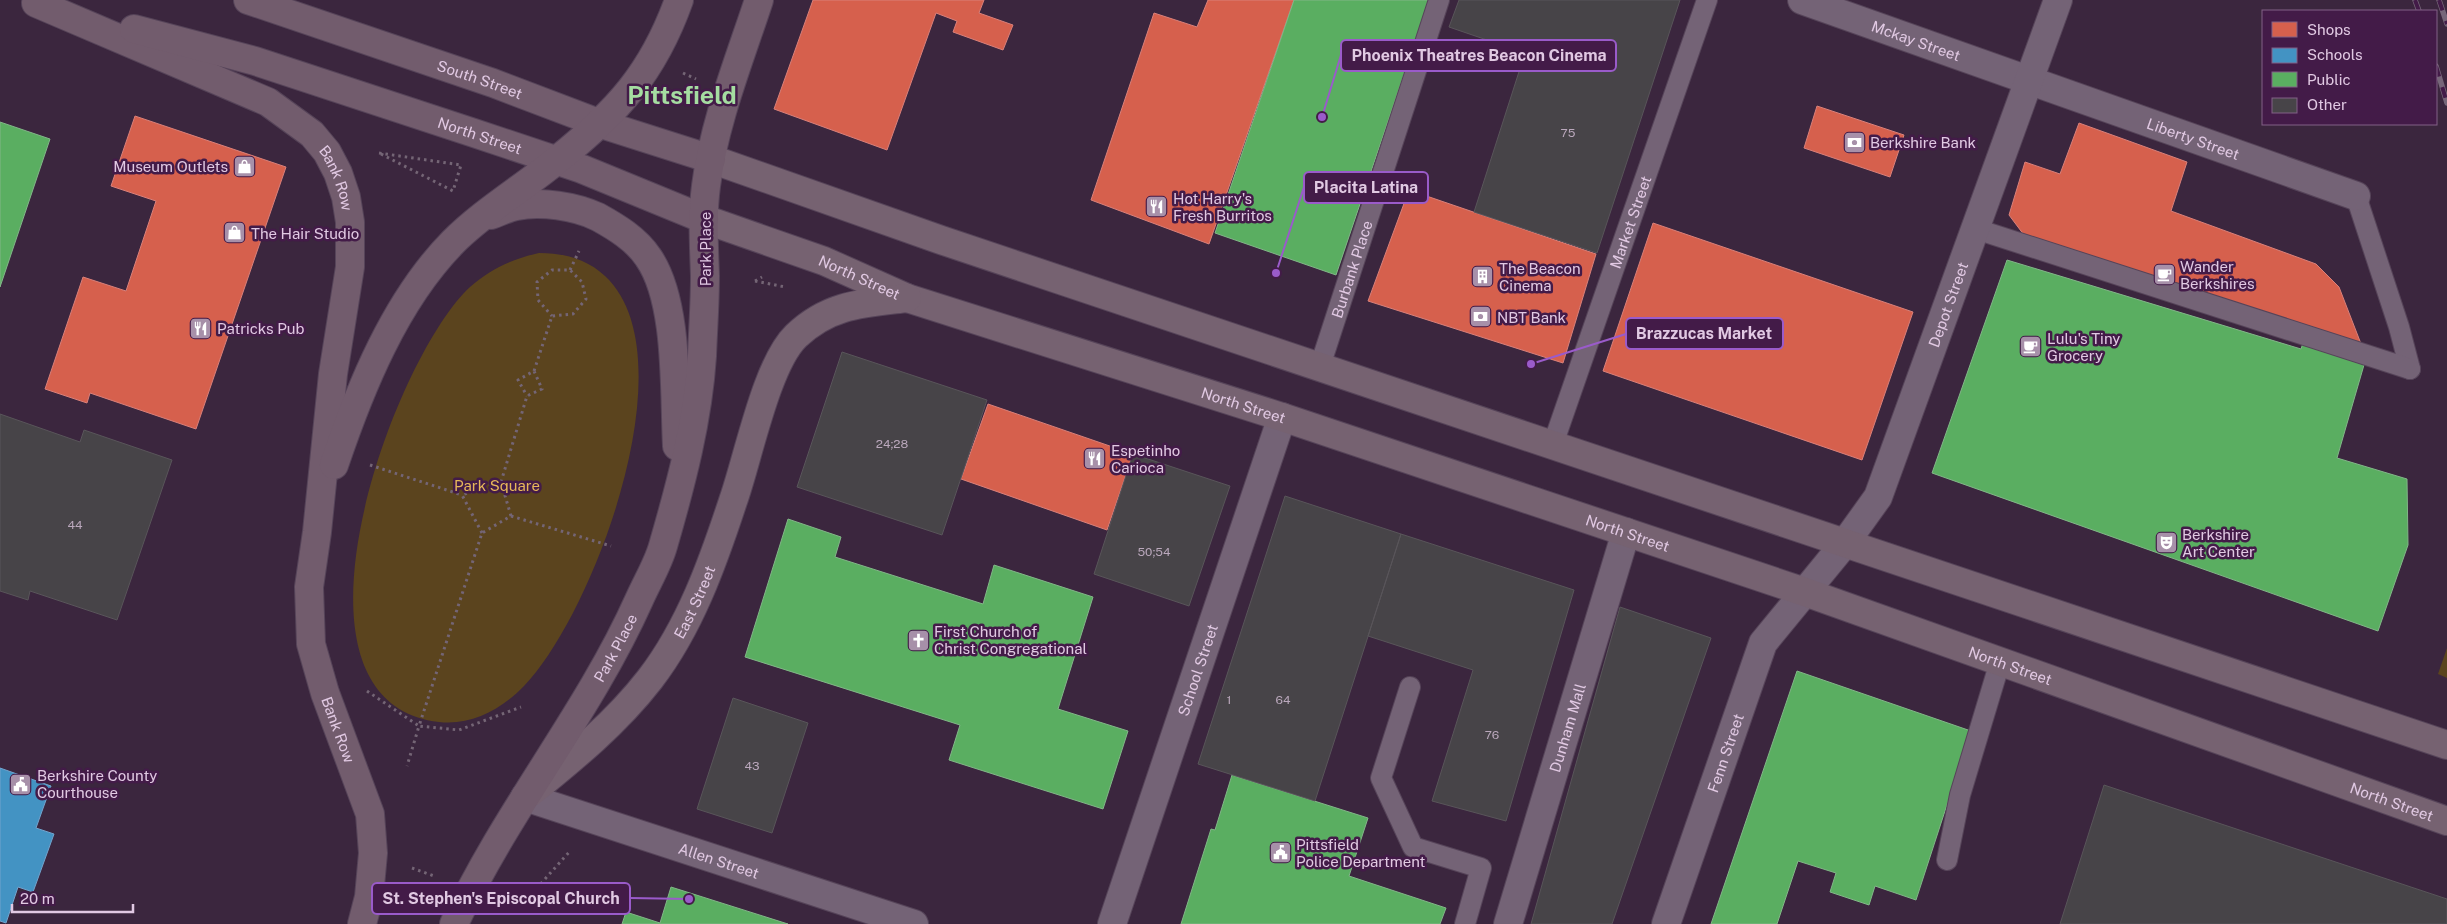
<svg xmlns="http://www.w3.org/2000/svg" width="2447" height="924" viewBox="0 0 2447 924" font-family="'Public Sans',sans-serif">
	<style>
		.green { fill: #5b441e }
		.shops { fill: #d6604d; stroke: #d9807a }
		.schools { fill: #4393c3; stroke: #72a3cd }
		.public { fill: #5aae61; stroke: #82b688 }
		.building { fill: #474448; stroke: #59555a }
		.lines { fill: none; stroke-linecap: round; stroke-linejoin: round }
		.lane-casing { stroke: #564459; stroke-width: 22 }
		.street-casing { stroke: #564459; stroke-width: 30 }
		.secondary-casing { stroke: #564459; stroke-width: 30 }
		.primary-casing { stroke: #564459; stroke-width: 30 }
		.highway-casing { stroke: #564459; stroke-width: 30 }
		.path { stroke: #746575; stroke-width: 3; stroke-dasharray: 2.5 4; stroke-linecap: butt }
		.lane { stroke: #746376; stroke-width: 20 }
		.street { stroke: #746376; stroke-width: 28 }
		.secondary { stroke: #746376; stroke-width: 28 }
		.primary { stroke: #766271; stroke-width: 28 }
		.highway { stroke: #725c6d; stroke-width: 28 }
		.rail-casing { stroke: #766679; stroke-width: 5.5 }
		.rail { stroke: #431b48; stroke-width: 4; stroke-dasharray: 11; stroke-linecap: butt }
		.labels { text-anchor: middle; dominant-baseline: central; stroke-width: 5; stroke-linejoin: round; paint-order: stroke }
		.number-label { font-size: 12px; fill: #baa8bc }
		.street-label { font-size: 15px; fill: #e1c9e3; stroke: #431b48 }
		.poi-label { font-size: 15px; fill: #e1c9e3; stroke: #431b48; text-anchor: start }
		.park-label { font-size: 15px; fill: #e7b859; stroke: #431b48 }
		.town-label { font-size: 25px; font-weight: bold; fill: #a5dda1; stroke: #431b48 }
		.leader { fill: none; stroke: #9a5bca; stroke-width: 2 }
		.callout-dot { fill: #9a5bca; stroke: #431b48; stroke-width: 2 }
		.callout { fill: #431b48; stroke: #9a5bca; stroke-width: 2 }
		.callout-label { font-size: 16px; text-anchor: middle; font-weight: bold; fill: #e1c9e3 }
	</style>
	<rect width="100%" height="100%" fill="#3b263e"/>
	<!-- green -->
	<path class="green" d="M539,253C564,253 587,259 605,276C691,356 593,615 524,686C502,709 471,726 439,722C267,701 394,357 470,287C491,269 512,259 539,253Z
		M2447,648V678L2438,674Z"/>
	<!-- shops -->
	<path class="shops" d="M813,0H984L979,13L1013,25L1003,50L953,32L957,21L936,13L887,150L774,109Z
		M1208,0H1294L1209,244L1091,200L1154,13L1197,27Z
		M1817,106L1904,135L1890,177L1804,148Z
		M135,116L286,167L196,429L90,393L87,403L45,389L83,277L126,291L156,201L111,186Z
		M2079,123L2187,162L2171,211L2316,264L2339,287L2363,349L2024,235L2009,215L2025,162L2060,174Z
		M1409,190L1596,254L1563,363L1368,301Z
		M1653,223L1913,312L1862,460L1603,371Z
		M988,404L1133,454L1107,530L961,479Z"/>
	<!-- schools -->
	<path class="schools" d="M0,768L51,786L36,828L54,834L33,892L18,887L6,923L0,921Z"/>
	<!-- public -->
	<path class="public" d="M1294,0H1429L1336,275L1215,233Z
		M0,122L50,139L0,287Z
		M2007,260L2301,349L2304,340L2366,358L2337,458L2407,479L2408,545L2378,631L1932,473Z
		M788,519L841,537L835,557L983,604L994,565L1093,597L1058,709L1128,731L1103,809L949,760L960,725L745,657Z
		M1797,671L1971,731L1916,900L1875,886L1869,905L1830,892L1836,873L1798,861L1777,924H1711Z
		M1232,775L1368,818L1349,876L1446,908L1440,924H1181L1211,829L1215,830Z
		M671,887L788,924H622L626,912L660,923Z"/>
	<!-- building -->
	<path class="building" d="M1459,0H1680L1597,253L1474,212L1525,53L1449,27Z
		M842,352L987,400L942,535L797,487Z
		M0,414L80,442L84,430L172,460L117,620L30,591L28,600L0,591Z
		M1133,454L1230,486L1189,606L1094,574Z
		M1285,496L1401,534L1315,801L1198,764Z
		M1401,534L1574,590L1506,821L1432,801L1473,670L1368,636Z
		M1620,607L1711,638L1612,924H1531Z
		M733,698L808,723L772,833L697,809Z
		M2104,785L2447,899V924H2060Z"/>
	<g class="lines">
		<defs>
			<g id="lane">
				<path d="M2356,196L2399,327L2410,369"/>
				<path d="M1976,229L2410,369"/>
				<path id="s1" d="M1320,366L1439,0"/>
				<path id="s2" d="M1553,444L1707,0"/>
				<path d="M1410,687L1381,778L1413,847L1481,868L1465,924"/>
				<path d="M1947,860L1960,795L2000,662"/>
			</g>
			<g id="street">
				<path id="s3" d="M1802,0L2356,196"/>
				<path id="s4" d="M525,797L914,924"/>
				<path id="s5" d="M1112,924L1282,417"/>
				<path id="s6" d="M1508,924L1626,532"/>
			</g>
			<g id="secondary">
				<path id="s7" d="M1666,924L1763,643L1845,543L1878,497L2058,0"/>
			</g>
			<g id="primary">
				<path d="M711,159L941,240L2447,745"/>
				<path id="s8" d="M704,219L824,261L907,298L1282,417L1805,592L2447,821"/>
				<path id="s9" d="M530,793C573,758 616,723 650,679C690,627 713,562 733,501C748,459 766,365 796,336C829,304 864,303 907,298"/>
			</g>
			<g id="highway">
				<path id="s10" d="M248,0L493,83L601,124L711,159"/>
				<path id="s11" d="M36,3L268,102L312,134L327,152L338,173L346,197L350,222V267L333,374L317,532L309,587L311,644L325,693L370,814L373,853L369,897L362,924"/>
				<path id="s12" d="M134,29L255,61L474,133L582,169L704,219"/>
				<path d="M491,215C499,212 507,208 516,206C541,201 575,206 598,217C616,227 636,239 648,257C679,301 674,392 677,446"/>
				<path d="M334,465C360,388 395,301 453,242C484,211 523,188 557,160C617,112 653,73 679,0"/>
				<path id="s13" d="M454,924C506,811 588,714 639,600C647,582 658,564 663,546C681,484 698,420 702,356C703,329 705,303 705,276C704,246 702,216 706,186C714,122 739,61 759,0"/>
			</g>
		</defs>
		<!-- lane casing -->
		<use href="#lane" class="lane-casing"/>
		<!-- street casing -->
		<use href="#street" class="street-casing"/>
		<!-- secondary casing -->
		<use href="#secondary" class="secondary-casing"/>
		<!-- primary casing -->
		<use href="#primary" class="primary-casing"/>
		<!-- highway casing -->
		<use href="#highway" class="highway-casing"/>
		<!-- path -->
		<path class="path" d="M683,73L696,79
			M379,153L461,165L453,191Z
			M570,270L579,251
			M755,281L762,277
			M755,281L785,287
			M534,371L552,316L573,314L586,299L582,282L570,270H552L537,282L538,300L552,316
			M370,465L462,495
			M501,482L527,396L542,389L534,371L518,380L527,396
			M511,516L611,546
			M482,533L462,495L501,482L511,516L482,533L419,726L459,730L521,707
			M367,691L419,726L407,766
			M412,868L434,876
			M519,908L571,850"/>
		<!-- lane -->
		<use href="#lane" class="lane"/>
		<!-- street -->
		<use href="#street" class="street"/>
		<!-- secondary -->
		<use href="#secondary" class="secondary"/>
		<!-- primary -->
		<use href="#primary" class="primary"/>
		<!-- highway -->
		<use href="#highway" class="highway"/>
		<defs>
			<path id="rail" d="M2415,0L2419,11
				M2439,0L2447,24
				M2436,66L2447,103"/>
		</defs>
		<!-- rail casing -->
		<use href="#rail" class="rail-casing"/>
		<!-- rail -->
		<use href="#rail" class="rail"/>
	</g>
	<!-- icons -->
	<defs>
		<symbol id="bank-square" viewBox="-11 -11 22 22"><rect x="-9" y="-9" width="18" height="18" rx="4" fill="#a790a9" stroke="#431b48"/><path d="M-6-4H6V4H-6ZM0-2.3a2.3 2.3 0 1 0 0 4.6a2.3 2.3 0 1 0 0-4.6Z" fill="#fff"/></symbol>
		<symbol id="shop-square" viewBox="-11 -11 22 22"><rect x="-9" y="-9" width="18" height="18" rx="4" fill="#a790a9" stroke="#431b48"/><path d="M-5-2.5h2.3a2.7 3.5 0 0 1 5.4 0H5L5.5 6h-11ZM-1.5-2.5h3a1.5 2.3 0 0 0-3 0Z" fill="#fff"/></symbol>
		<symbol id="restaurant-square" viewBox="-11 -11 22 22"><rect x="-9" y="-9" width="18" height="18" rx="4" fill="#a790a9" stroke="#431b48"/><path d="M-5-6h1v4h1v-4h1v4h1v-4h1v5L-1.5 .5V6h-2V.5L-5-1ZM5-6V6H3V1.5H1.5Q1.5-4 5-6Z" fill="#fff"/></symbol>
		<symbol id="cafe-square" viewBox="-11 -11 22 22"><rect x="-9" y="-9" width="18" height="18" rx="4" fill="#a790a9" stroke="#431b48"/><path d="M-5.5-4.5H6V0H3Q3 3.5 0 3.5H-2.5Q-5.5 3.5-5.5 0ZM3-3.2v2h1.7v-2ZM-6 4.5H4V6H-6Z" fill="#fff"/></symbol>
		<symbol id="building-square" viewBox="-11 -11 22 22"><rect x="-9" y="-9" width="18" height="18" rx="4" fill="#a790a9" stroke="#431b48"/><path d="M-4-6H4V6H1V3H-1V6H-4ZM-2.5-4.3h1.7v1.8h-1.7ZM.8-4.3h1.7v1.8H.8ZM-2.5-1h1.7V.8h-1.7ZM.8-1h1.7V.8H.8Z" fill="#fff"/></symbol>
		<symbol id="theatre-square" viewBox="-11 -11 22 22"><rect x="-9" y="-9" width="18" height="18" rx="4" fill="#a790a9" stroke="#431b48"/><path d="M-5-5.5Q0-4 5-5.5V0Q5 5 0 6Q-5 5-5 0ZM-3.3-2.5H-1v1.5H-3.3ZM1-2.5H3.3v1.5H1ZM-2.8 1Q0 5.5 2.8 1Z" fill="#fff"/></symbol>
		<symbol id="church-square" viewBox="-11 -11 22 22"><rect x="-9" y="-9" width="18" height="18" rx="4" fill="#a790a9" stroke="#431b48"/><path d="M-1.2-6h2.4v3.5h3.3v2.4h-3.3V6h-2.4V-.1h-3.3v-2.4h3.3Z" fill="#fff"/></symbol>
		<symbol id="civic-square" viewBox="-11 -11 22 22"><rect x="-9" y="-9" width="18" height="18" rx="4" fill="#a790a9" stroke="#431b48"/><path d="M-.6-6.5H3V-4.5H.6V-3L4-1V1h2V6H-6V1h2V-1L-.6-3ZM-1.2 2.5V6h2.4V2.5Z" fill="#fff"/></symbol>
	</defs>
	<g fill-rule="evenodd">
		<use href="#bank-square" x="1842" y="130" width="25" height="25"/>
		<use href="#shop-square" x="232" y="154" width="25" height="25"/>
		<use href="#restaurant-square" x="1144" y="194" width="25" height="25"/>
		<use href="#shop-square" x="222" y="220" width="25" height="25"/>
		<use href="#cafe-square" x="2152" y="262" width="25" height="25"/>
		<use href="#building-square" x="1470" y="264" width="25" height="25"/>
		<use href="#bank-square" x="1468" y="304" width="25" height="25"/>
		<use href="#restaurant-square" x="188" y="316" width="25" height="25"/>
		<use href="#cafe-square" x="2018" y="334" width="25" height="25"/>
		<use href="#restaurant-square" x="1082" y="446" width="25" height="25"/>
		<use href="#theatre-square" x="2154" y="530" width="25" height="25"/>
		<use href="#church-square" x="906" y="628" width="25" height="25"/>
		<use href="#civic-square" x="8" y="772" width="25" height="25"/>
		<use href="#civic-square" x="1268" y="840" width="25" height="25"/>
	</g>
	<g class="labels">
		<!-- number labels -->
		<g class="number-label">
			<text x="1568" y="133">75</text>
			<text x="892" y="444">24;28</text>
			<text x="75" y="525">44</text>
			<text x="1154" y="552">50;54</text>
			<text x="1229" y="700">1</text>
			<text x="1283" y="700">64</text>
			<text x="1492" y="735">76</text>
			<text x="752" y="766">43</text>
		</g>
		<!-- street labels -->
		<g class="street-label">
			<text stroke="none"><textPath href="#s3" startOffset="121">Mckay Street</textPath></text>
			<text stroke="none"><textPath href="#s10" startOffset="245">South Street</textPath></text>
			<text stroke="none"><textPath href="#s12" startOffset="362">North Street</textPath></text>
			<text stroke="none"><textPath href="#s3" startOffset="415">Liberty Street</textPath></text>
			<text stroke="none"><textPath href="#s11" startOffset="358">Bank Row</textPath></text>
			<text stroke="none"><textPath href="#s2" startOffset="235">Market Street</textPath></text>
			<text transform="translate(705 249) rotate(-90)">Park Place</text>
			<text stroke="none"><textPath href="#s1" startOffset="102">Burbank Place</textPath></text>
			<text stroke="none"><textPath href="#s8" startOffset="166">North Street</textPath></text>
			<text stroke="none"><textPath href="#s7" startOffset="688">Depot Street</textPath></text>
			<text stroke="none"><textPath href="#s8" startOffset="571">North Street</textPath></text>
			<text stroke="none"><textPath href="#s8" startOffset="976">North Street</textPath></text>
			<text stroke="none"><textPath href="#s9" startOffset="255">East Street</textPath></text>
			<text stroke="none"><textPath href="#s13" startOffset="320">Park Place</textPath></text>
			<text stroke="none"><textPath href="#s8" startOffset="1381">North Street</textPath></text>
			<text stroke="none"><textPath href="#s5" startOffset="268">School Street</textPath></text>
			<text stroke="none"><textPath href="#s6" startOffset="205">Dunham Mall</textPath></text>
			<text stroke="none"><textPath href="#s11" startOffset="919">Bank Row</textPath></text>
			<text stroke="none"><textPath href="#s7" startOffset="181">Fenn Street</textPath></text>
			<text stroke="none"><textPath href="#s8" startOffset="1786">North Street</textPath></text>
			<text stroke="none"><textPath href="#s4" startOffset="204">Allen Street</textPath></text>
		</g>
		<!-- poi labels -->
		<g class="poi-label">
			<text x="1870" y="142">Berkshire Bank</text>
			<text x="228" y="166" text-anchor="end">Museum Outlets</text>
			<text x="1173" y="198">Hot Harry's<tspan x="1173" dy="17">Fresh Burritos</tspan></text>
			<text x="251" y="233">The Hair Studio</text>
			<text x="2180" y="266">Wander<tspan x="2180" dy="17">Berkshires</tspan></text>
			<text x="1499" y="268">The Beacon<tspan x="1499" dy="17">Cinema</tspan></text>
			<text x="1497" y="317">NBT Bank</text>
			<text x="217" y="328">Patricks Pub</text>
			<text x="2047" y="338">Lulu's Tiny<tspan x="2047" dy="17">Grocery</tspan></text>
			<text x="1111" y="450">Espetinho<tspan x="1111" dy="17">Carioca</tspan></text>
			<text x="2182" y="534">Berkshire<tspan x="2182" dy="17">Art Center</tspan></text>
			<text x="934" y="631">First Church of<tspan x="934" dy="17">Christ Congregational</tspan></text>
			<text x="37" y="775">Berkshire County<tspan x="37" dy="17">Courthouse</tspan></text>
			<text x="1296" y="844">Pittsfield<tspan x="1296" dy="17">Police Department</tspan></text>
		</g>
		<!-- park labels -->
		<g class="park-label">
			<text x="497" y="485">Park Square</text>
		</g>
		<!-- town labels -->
		<g class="town-label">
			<text x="682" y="95">Pittsfield</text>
		</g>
	</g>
	<!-- callouts -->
	<path class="leader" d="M1322 117L1341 55M1276 273L1304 187M1531 364L1626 334M689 899L630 898"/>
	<g class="callout-dot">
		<circle cx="1322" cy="117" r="5"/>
		<circle cx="1276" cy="273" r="5"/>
		<circle cx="1531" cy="364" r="5"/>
		<circle cx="689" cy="899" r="5"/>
	</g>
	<g class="callout">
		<rect x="1341" y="40" width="275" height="31" rx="5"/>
		<rect x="1304" y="172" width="124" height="31" rx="5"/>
		<rect x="1626" y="318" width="157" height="31" rx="5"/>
		<rect x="372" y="883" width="258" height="31" rx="5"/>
	</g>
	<g class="callout-label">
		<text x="1479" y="61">Phoenix Theatres Beacon Cinema</text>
		<text x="1366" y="193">Placita Latina</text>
		<text x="1704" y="339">Brazzucas Market</text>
		<text x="501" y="904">St. Stephen's Episcopal Church</text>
	</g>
	<!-- legend -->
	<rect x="2262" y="10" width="175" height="115" fill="#431b48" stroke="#826186"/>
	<rect x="2272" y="22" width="25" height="15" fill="#d6604d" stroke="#826186"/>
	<text x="2307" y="35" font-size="15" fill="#e1c9e3">Shops</text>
	<rect x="2272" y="48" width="25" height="15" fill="#4393c3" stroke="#826186"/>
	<text x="2307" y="60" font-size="15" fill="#e1c9e3">Schools</text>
	<rect x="2272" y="72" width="25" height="15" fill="#5aae61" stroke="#826186"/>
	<text x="2307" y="85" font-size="15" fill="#e1c9e3">Public</text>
	<rect x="2272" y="98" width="25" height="15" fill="#474448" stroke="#826186"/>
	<text x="2307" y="110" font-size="15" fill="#e1c9e3">Other</text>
	<!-- scale -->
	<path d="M12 904v8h121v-8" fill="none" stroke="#e1c9e3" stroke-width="2.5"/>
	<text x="20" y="904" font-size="15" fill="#e1c9e3" stroke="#431b48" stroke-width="4" paint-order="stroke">20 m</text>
</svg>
